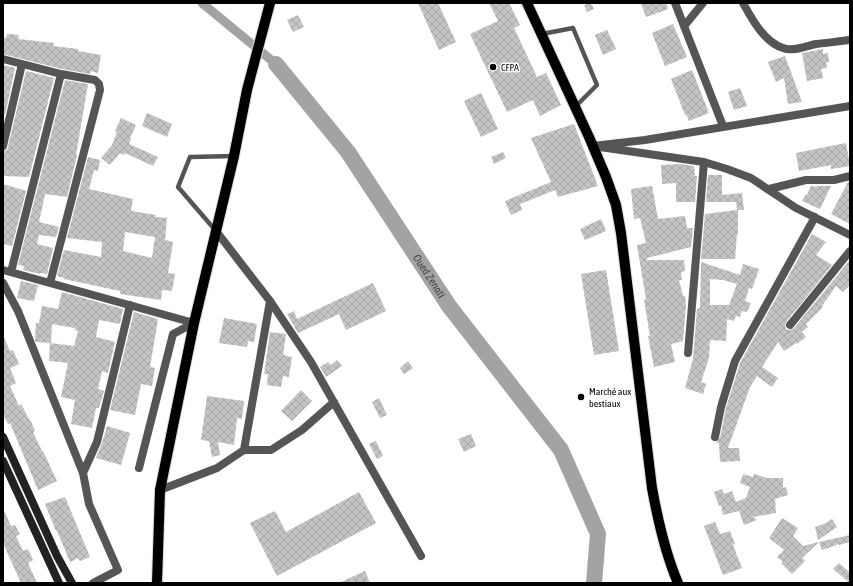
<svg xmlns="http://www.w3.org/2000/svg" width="853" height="586" viewBox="0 0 853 586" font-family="'Asap Condensed',sans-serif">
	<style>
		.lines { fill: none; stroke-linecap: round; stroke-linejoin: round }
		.canal { stroke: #a3a3a3; stroke-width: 9 }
		.river { stroke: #a3a3a3; stroke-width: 16 }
		.building { fill: url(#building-cross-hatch); fill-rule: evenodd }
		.primary-casing { stroke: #dbdbdb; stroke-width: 12 }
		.service { stroke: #555; stroke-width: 4.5 }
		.minor { stroke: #555; stroke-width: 8 }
		.secondary { stroke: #222; stroke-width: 8 }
		.primary { stroke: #000; stroke-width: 10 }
		.poi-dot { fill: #000; stroke: #fff; stroke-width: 1.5 }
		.labels { text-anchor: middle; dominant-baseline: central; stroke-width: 3; stroke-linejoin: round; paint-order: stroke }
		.poi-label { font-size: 10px; fill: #000; stroke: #fff; text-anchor: start }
		.water-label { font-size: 11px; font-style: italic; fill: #444; stroke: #fff }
	</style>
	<defs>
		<pattern id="building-cross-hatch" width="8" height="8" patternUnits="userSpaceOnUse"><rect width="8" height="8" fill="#c4c4c4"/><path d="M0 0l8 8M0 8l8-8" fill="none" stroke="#a7a7a7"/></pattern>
	</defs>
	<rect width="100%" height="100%" fill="#fff"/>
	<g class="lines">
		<!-- canal -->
		<path class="canal" d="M202,3L276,64"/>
		<!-- river -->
		<path class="river" id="s1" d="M276,64L348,152L449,306L561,450L598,534L594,583"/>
	</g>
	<!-- building -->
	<path class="building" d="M418,3H438L456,42L439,50Z
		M489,3H509L520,25L514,28L537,77L546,73L561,105L540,116L533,100L507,112L470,34L498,21Z
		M589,3H591L594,9L587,12L584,5Z
		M641,3H666L668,9L646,17Z
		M298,15L304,27L293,32L287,20Z
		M673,24L687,57L665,66L652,33Z
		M607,30L616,49L603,55L595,35Z
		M7,34L19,35L18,39L54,43L53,46L78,49V51L101,55L98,73L91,71L90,74L62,69L3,54V37L6,38Z
		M823,49V54L828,53L829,62H826L827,68L821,69L823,78L807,81L802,53Z
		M785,56L802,102L788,104L784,78L776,82L768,62Z
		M3,65L15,68L5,115L3,114Z
		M692,70L709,113L689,121L686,114L685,115L671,79Z
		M26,71L54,78L29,177L3,176V151L7,150L8,147Z
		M65,80L88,84L76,155H77L67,197L45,194L39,222L59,227L56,237L39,235L37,244L53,248L47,274L40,273V274L23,270L24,266L18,265Z
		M740,88L747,106L734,110L728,92Z
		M481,93L498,129L481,137L464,101Z
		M147,113L172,124L167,137L142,126Z
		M121,118L136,125L130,138L131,139L129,144L158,157L153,166L125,153L124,155L120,153L110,165L101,158L112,145L117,132L115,131Z
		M574,124L598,186L558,197L555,190L520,204L522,210L511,215L505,201L551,182L531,138Z
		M846,143L850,166L831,169V165L799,171L796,153Z
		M503,152L506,158L494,164L491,157Z
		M88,157L100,160L98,171L94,170L89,189L133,199L131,211L156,215L155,217L167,218L165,240L173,242L168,273L175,274L172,291L162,290L161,300L120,294V291L64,279V278L57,276L64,250L101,257L102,242L67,238ZM125,232L155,237L152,258L123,251Z
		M680,164L694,166L695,176H697L695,202H676V183L662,184L661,165Z
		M708,175H722V195L742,193L744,210H738V234H737L735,259H701L705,214L737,210L736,202H706Z
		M848,182H850V224L831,214Z
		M3,184L26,191L12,246L3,244Z
		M652,186L658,219L685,216L687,228H693L691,247L647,258V260H684L685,271L681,272L682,280H679L683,296H685L686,305L683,341L671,344L675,362L654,367L648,336H650L644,300L646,299L637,245L646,243L640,218L634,219L631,189Z
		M811,186L817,187V186H831L820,209L802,201L806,194L807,195Z
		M601,219L606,231L585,240L580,229Z
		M812,234L826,242L816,255L832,265L786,322L785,325L786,329L790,330L794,328L850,260V285L843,292L836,286L822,306L823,307L806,324L808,327L802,332L806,337L797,344L796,343L784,351L778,342L762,367L778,378L772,387L757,376L750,387L728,448H739L740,461L720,462L719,443L716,442L720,438L726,408L740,363Z
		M701,262L740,275L743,264L759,269L752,289L749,288L745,301L751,303L747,312L742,311L740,317L736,316L734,321L727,319L726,341L710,340L709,358L701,382L706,384L703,394L685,388L693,359L697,309L700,308ZM710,279L723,280L737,284L729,305H710Z
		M606,270L619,351L594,355L581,274Z
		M21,281L38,285L34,301L17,298Z
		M373,283L386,311L346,330L339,314L298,333L287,314L294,311L297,319Z
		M62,292L123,309L120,324L99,320L96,337L115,342L108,373L102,371L98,389L104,391L99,408H96L92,428L71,424L75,400L61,397L68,363L49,361L50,343L74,346L78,331L75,330V328L52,324L51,343L36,342L35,340L36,323H39L42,306L58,309Z
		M134,312L158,319L150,367L155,368L152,386L141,384L135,415L110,410Z
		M224,318L257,324L254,342L248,341L247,347L219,343Z
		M270,332L286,334L283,355L292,357L289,377L283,376L281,387L267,385L268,374H264Z
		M3,335L10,351L13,350L19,364L10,368L16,383L10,386L19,406L21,404L30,421H31L35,431L33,432L42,451H43L57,481L38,490L10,423L8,424L3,414Z
		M337,360L342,366L326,377L320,367L328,362L331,365Z
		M408,361L413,368L404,374L400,368Z
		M301,390L312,401L292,421L281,411Z
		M207,396L244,401L242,419L237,418L234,445L218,442L220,455L212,457L209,441L201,440Z
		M379,398L387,415L380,418L372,402Z
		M107,426L130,433L121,465L96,458L102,443Z
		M471,434L476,446L464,452L458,439Z
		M376,441L383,456L377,459L369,444Z
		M743,474L753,477L754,474L767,478H783V488L786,487L788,495L775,499L776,513L753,517L757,520L744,525L739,511L723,515L721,505L719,506L714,492L722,489L724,494L732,491L736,502L746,498L750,487L740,483Z
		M359,492L376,523L277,576L250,523L275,511L286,532Z
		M65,497L90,557L80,561L78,558L70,562L57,531H56L45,504Z
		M3,508L11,526L15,525L20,534L16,536L23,551L28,549L33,560L28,563L37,583H21L3,543Z
		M782,518L798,528L793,536L803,546L819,542L802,558L805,561L792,574L781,563L783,562L777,557L784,550L769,538Z
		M832,519L837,527L818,540L815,527L826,523Z
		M715,522L720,534L730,531L735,544L733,545L742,568L723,575L704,526Z
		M850,535V542L839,545V544L822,550L819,542Z
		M839,563L850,573V583L833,569Z
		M365,571L370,583H339Z"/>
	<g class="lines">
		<defs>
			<path id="primary" d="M527,3L589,137L606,177L616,205L621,233L652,488C658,521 665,553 678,583
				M157,583L160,490L194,323L234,156L247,90L270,3"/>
		</defs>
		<!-- primary casing -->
		<use href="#primary" class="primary-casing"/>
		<!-- service -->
		<path class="service" d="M542,34L573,28L597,85L575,107
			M216,231L178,187L190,157L234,156"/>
		<!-- minor -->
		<path class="minor" d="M675,3L723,126
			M743,3C752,19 764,42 783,48C793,52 806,46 816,44C828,43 839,41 850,40
			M685,25L703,3
			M3,59L61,74L95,80L99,84L100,90L50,283
			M850,106L645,140L593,146L704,162L727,169L751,178L796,208L850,235
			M3,146L22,64
			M769,189L806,180H834L850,176
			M216,231L270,301L311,362L421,556
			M3,270L194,323
			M11,272L61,74
			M3,283L18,311L83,473L89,504L118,570L93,583
			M790,325L850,251
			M688,353L704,162
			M715,437L721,407L735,361L815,217
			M244,450H271L302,430L334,402
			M139,468L173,334L194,323
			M83,473L97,442L130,305
			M160,490L217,468L244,450L270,301"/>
		<!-- secondary -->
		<path class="secondary" d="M3,437L57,556L72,583
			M3,461L59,583"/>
		<!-- primary -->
		<use href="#primary" class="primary"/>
	</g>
	<!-- markers -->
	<g class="poi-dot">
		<circle cx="493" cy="67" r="4"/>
		<circle cx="581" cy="397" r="4"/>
	</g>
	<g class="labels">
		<!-- poi labels -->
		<g class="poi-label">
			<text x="501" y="67">CFPA</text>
			<text x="589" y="391">Marché aux<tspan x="589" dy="12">bestiaux</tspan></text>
		</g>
		<!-- water labels -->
		<g class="water-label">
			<text stroke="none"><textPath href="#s1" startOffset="262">Oued Zenati</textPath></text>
		</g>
	</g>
	<!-- border -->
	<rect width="853" height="586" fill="none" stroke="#000000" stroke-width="8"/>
</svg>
